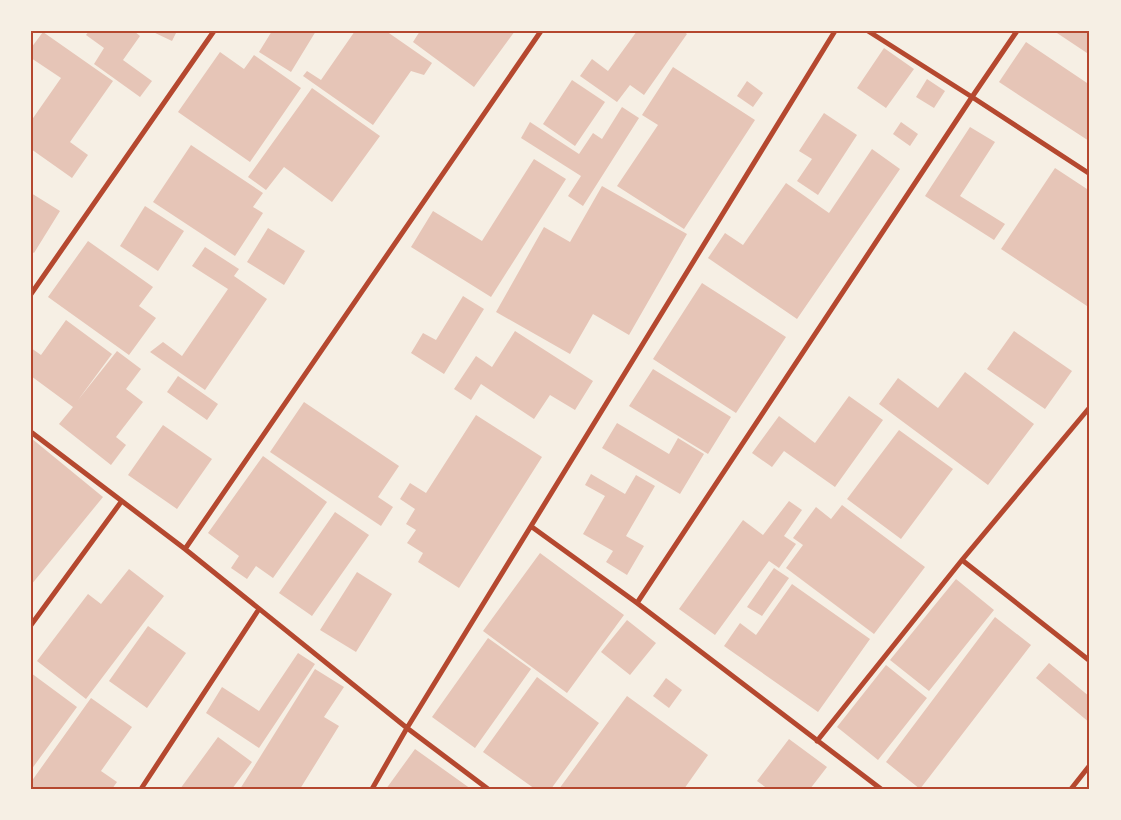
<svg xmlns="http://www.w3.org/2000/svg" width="1121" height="820" viewBox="0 0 1121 820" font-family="Rubik,sans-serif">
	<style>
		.building { fill: #e6c5b7 }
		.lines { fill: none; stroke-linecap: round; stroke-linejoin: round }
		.minor { stroke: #b5482f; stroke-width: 5 }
		.neatline { fill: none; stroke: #b5482f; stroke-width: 2 }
	</style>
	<rect width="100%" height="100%" fill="#f6efe4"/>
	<!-- building -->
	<path class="building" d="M89,31H134L140,36L123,60L152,81L140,97L94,64L104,48L86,35Z
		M151,31H177L172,41Z
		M272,31H316L291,72L259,52Z
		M355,31H386L432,63L424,75L411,71L373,125L303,76L307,71L321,80Z
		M420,31H515L474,87L413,42Z
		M637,31H683L687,34L644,95L630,85L617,102L580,76L592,59L608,71Z
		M1054,31H1090V55Z
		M43,32L113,81L70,142L88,155L72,178L31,149V121L61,78L31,58V48Z
		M1026,42L1090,85L1089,141L999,82Z
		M884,48L914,69L886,108L857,88Z
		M220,52L244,69L254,55L301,88L250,162L178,112Z
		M673,67L755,120L684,229L617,186L658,125L642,115Z
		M927,79L945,91L934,108L916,97Z
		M572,80L605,102L575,146L543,124Z
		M747,81L763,93L753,107L737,96Z
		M312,88L380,136L332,202L284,167L266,190L248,177Z
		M622,107L639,118L583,206L568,196L581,176L521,138L530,122L579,154L593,133L602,139Z
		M824,113L857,135L818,195L797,181L812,159L799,151Z
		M901,122L918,134L910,146L893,134Z
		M970,127L995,142L960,196L1005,224L994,240L925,196Z
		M191,145L263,193L253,207L263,213L235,256L153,202Z
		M872,149L900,169L797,319L708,258L725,233L743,245L786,183L829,213Z
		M534,159L566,179L491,297L411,247L433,211L482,241Z
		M1055,168L1090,191V308L1001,249Z
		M602,186L687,234L629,335L593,314L570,354L496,312L544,227L570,242Z
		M31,193L60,211L34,253L31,251Z
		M145,206L184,231L158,271L120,246Z
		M268,228L305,251L284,285L247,262Z
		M88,241L153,287L139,306L156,318L129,355L48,297Z
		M205,247L239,269L234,276L267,299L205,390L150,352L163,342L182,356L228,289L192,266Z
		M702,283L786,337L736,413L653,359Z
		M463,296L484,309L444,374L411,353L423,333L436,340Z
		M66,320L112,354L78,400L117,351L141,369L126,389L143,402L116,437L126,445L111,465L59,424L73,407L31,376V348L41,355Z
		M515,331L593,381L575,410L550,395L534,419L481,384L471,400L454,389L476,356L492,367Z
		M1014,331L1072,371L1045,409L987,369Z
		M653,369L731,417L708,454L629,406Z
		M965,372L1034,424L988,485L879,404L898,378L938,408Z
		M178,376L218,404L207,420L167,392Z
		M849,396L883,420L835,487L784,451L772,467L752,453L779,416L815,443Z
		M304,402L399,466L378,497L393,507L381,526L270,452Z
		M476,415L542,457L459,588L418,562L423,553L407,543L416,530L406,524L415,509L400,499L410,483L426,493Z
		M617,423L669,454L678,438L704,454L680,494L602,448Z
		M163,425L212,459L177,509L128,475Z
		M899,430L953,469L901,539L847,499Z
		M31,438L103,497L31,585Z
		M263,456L327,502L273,578L256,566L247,579L231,568L239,556L208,533Z
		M591,474L625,494L636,475L655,486L626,536L644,546L627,575L606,562L613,551L583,534L605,496L585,485Z
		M789,501L802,510L784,536L796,544L779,568L769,561L715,635L679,609L743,520L763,535Z
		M842,505L925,567L874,634L786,568L803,545L793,538L816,507L831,519Z
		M335,512L369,535L312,616L279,593Z
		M540,553L624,615L567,693L483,631Z
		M774,568L789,578L762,616L747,607Z
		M129,569L164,596L86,699L37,661L88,594L101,604Z
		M357,572L392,594L356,652L320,630Z
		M956,579L994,610L929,691L890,660Z
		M792,584L870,639L818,712L724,646L740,623L756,635Z
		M995,617L1031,645L920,789L886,762Z
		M627,620L656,643L630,675L601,652Z
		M148,626L186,653L147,708L109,681Z
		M488,638L531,669L475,748L432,717Z
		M298,653L315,664L259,748L206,713L222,687L259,711Z
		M1049,663L1090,697V723L1036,678Z
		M886,665L927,698L878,760L837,727Z
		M315,669L344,687L324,717L339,726L300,789H240Z
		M31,673L77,707L31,770Z
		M537,677L599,723L551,789H535L483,752Z
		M666,678L682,690L669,708L653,696Z
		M627,696L708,755L684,789H559Z
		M91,698L132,727L101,771L117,782L112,789H31V782Z
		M218,737L252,762L232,789H180Z
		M789,739L827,767L810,789H768L757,781Z
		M415,749L471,789H386Z"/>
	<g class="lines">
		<!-- minor -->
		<path class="minor" d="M868,31L972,97L1090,174
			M31,294L214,31
			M31,432L185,549L407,728L488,789
			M532,527L637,603L881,789
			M185,549L541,31
			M962,560L1090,661
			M637,603L972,97L1017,31
			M31,625L121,502
			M817,741L962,560L1090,407
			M141,789L259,609
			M372,789L407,728L835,31
			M1071,789L1090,765"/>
	</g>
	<!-- border -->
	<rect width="1121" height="820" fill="none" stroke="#f6efe4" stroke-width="65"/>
	<rect x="32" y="32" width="1056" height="756" class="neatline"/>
</svg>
